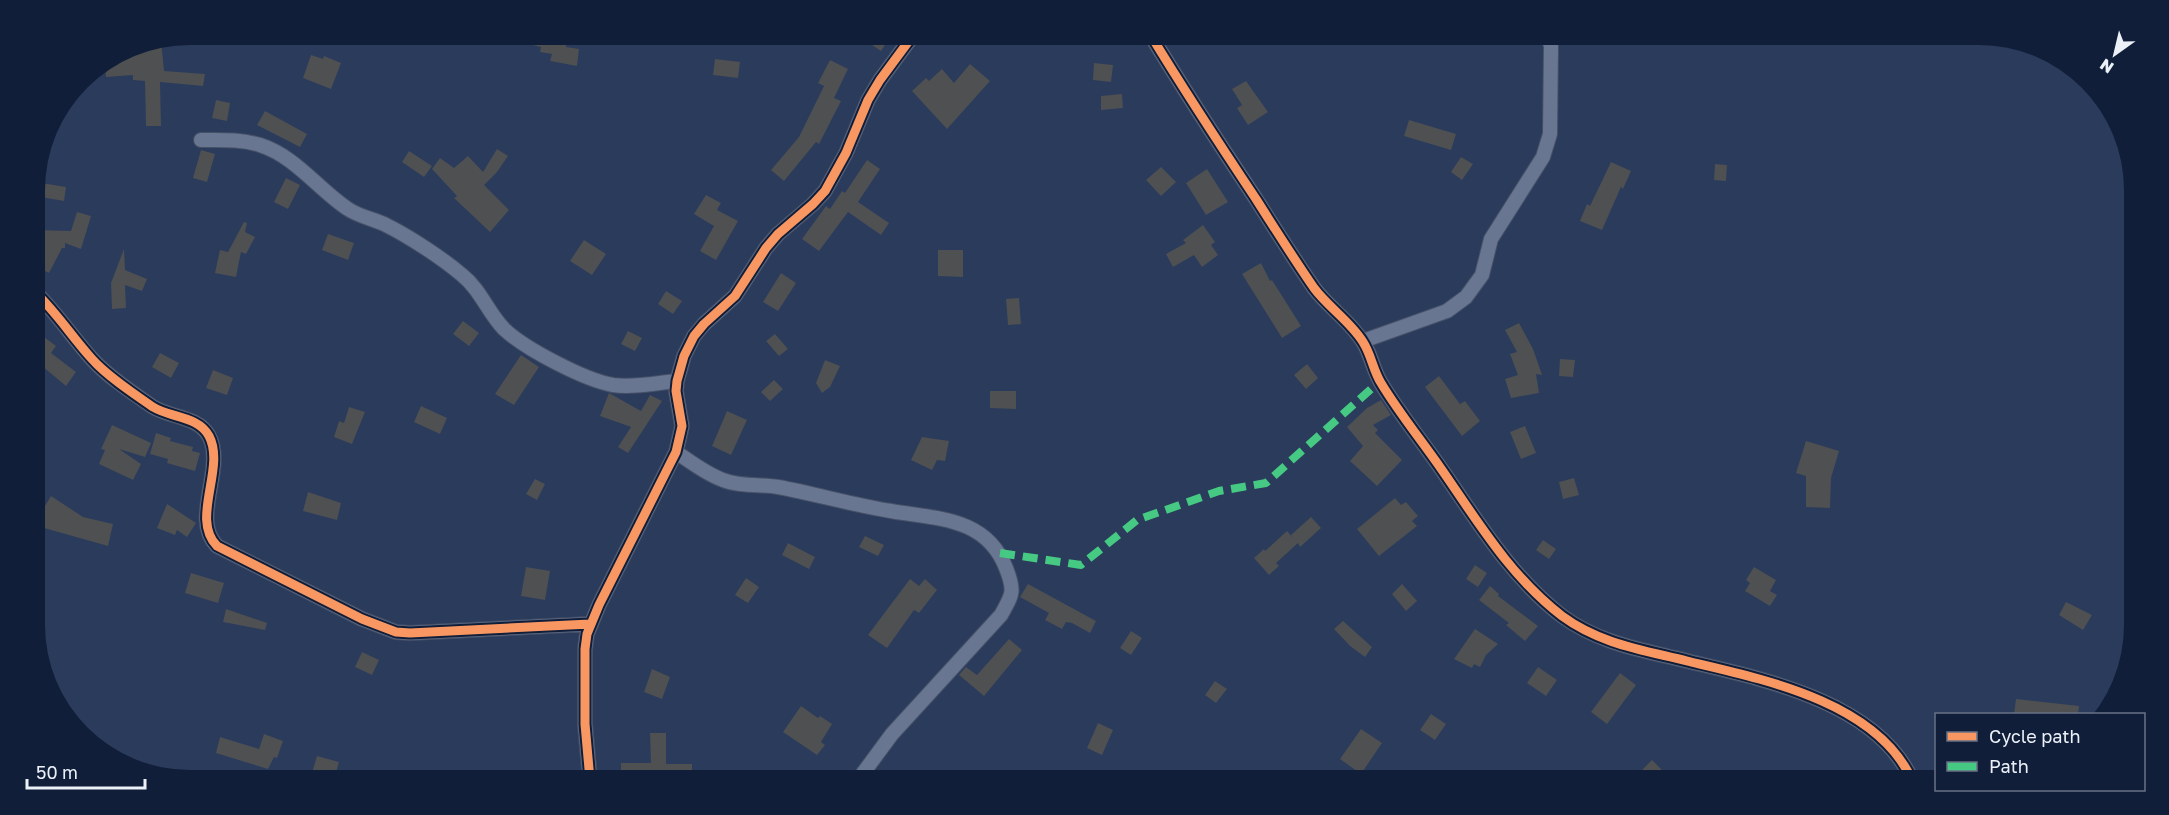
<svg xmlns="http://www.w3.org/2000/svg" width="2169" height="815" viewBox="0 0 2169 815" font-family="'Golos Text',sans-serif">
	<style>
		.building { fill: #4e5052 }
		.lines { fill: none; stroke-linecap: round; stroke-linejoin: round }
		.minor-casing { stroke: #465168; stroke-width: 16 }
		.minor { stroke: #697691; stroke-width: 14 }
		.quiet { stroke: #46c982; stroke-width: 8; stroke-dasharray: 15 8; stroke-linecap: butt }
		.cycleway-casing { stroke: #101e39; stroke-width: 13 }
		.cycleway { stroke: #f99763; stroke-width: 9 }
	</style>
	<rect width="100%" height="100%" fill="#2a3b5c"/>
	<!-- building -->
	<path class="building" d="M509,34H544L567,39L566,47L579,49L577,66L550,61L552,54L540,52L541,47L509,39Z
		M876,34H892L881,51L869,43Z
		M161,40L164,71L205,74L203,86L160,82L161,126H146L145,81L133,80V75L106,77L105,62L124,51L141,50L140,44Z
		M311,55L323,59L324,56L341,63L331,89L303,78Z
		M715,59L740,62L738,78L713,75Z
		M830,60L848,69L834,98L841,101L819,144L816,142L784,181L771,170L799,137L824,86L818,83Z
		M1094,63L1113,65L1111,82L1093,80Z
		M970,64L990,81L947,129L912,91L926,78L929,81L942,69L954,83Z
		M1246,81L1268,112L1248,125L1237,108L1242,105L1232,89Z
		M1122,94L1123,108L1101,110V96Z
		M216,100L230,103L227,121L212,118Z
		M265,111L307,134L300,147L257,125Z
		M1409,120L1456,134L1451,150L1404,136Z
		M497,149L508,156L497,172L484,185L509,210L490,232L454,198L457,196L432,169L440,158L454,168L468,156L483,172Z
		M201,150L215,154L207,182L193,178Z
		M409,151L432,166L424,177L402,162Z
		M1461,157L1473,164L1462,180L1451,172Z
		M867,160L880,169L858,202L889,223L881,235L848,212L819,251L802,239L826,206L830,209L842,191L845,193Z
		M1611,162L1631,171L1623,189L1621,187L1602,230L1580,221L1587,204L1590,206Z
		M1715,164L1727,165L1726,181L1714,180Z
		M1161,167L1176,182L1161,196L1146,180Z
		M1207,169L1228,202L1206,215L1186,183Z
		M286,178L300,185L288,209L274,202Z
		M35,182L66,187L64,201L35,196Z
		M706,195L721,203L717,210L738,221L716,260L700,251L714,226L694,214Z
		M77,212L91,216L81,249L65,243V248H62L49,273L35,266V230L71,231Z
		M244,222L247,223L245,232L255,237L246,254L241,252L236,277L215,273L220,250L228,252Z
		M1203,225L1215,242L1211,245L1218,255L1202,267L1194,255L1173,267L1166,254L1186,243L1183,240Z
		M328,234L354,243L348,260L322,250Z
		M584,240L606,254L592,275L570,261Z
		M124,249L125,270L147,279L142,291L125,285L126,308L112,309L111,283Z
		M938,250H963V277L938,276Z
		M1261,263L1270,281L1272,280L1301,326L1282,338L1242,274Z
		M781,273L796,283L778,311L763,302Z
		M666,291L682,301L673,314L658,304Z
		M1019,298L1021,324L1008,325L1006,299Z
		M463,321L479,333L469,346L453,334Z
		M1519,323L1533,349L1542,375L1536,374L1539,393L1511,398L1505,379L1518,375L1510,354L1517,352L1505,330Z
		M36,331L56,346L51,353L76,372L66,386L36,361Z
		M628,331L642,338L635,351L621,344Z
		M775,334L788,349L779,356L766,341Z
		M160,353L179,363L171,378L152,367Z
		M521,355L539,367L514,405L495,394Z
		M1560,359L1575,360L1573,377L1559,376Z
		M825,360L840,366L830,387L822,393L816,383Z
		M1307,364L1318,378L1306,389L1294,375Z
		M213,370L233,378L227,395L206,388Z
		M1439,376L1460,404L1465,401L1480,421L1462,436L1425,387Z
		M774,380L783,389L770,401L761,392Z
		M990,391H1016V409L990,408Z
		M609,393L641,411L650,395L662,401L628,453L618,447L631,427L600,416Z
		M1381,400L1391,415L1373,425L1378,430L1375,433L1402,460L1377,486L1350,461L1363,446L1347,427L1367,408Z
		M421,406L447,418L440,434L414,422Z
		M349,407L365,412L352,444L334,437L339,421L344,423Z
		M727,411L747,420L731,455L712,446Z
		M112,425L151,443L145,457L119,449L141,464L133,480L99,464L105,450L101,449Z
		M1525,426L1536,453L1521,459L1510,432Z
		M156,433L171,438L170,441L193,447L192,451L200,453L195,471L167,463L168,459L150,454Z
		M922,437L949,441L945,461L937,460L932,470L911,460Z
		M1806,441L1839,451L1831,478L1830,508L1806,507V476L1796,473Z
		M1574,478L1579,495L1563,499L1559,482Z
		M535,479L545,484L537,500L526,494Z
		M308,492L341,503L337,520L303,511Z
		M51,496L83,517L113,524L108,546L37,526L42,511Z
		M1395,498L1401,505L1406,502L1418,516L1412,521L1417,526L1379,556L1357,529Z
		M167,504L196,523L187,537L177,530L175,535L157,528Z
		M1311,517L1321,528L1300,547L1298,543L1276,563L1279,566L1269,575L1254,558L1264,549L1265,551L1287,531L1295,540L1291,535Z
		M865,536L884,545L878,556L859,547Z
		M1543,540L1556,549L1549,559L1536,550Z
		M788,543L815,557L809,569L782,555Z
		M1475,565L1487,573L1478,587L1466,579Z
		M526,567L550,571L545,600L521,596Z
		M1754,567L1776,580L1770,591L1777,595L1770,606L1745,591L1750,583L1746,580Z
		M191,573L224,583L218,603L185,593Z
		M746,578L759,587L748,603L735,595Z
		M910,579L919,586L925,579L937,590L919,613L914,610L887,648L868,635Z
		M1028,584L1096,621L1090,633L1072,623L1066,622L1062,629L1045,620L1049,613L1020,597Z
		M1402,584L1417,601L1406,611L1392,594Z
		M1490,586L1499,594L1498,596L1538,626L1525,641L1506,625L1509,623L1479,600Z
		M2066,602L2092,615L2083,630L2059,615Z
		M226,609L267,623L265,630L223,622Z
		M1343,621L1372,647L1365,657L1350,646L1334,629Z
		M1475,629L1498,644L1486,655L1480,667L1474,664L1472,668L1454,659Z
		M1131,631L1142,638L1131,655L1120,648Z
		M1009,639L1022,650L984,696L959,675L966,667L977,675Z
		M362,652L379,660L372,675L355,667Z
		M1538,667L1557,680L1546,696L1527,683Z
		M652,669L670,677L662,699L644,692Z
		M1620,673L1636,685L1607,724L1591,712Z
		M1215,681L1227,689L1216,703L1205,695Z
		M2016,699L2079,706L2078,714H2014Z
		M801,706L818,718L820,716L832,724L821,742L825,745L817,755L783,732Z
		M1431,714L1446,724L1435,740L1420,730Z
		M1098,723L1113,730L1102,755L1087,748Z
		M1361,729L1382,743L1361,774L1340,759Z
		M650,733H666V764H692V779L621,778V763H651Z
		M264,734L283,741L277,758L274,757L268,769L216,753L220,737L259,749Z
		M317,756L339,762L334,780H310Z
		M1652,760L1663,771L1654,780H1648L1640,772Z"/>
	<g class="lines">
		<defs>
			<path id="minor" d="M1150,34C1184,90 1220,145 1256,199C1275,229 1294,259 1314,288C1328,307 1351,322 1363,342C1371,354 1373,370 1381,383C1399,413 1422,441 1442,470C1478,522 1511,577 1562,616C1600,644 1643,650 1687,661C1763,679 1877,702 1912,780
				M201,140C221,140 241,139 260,145C295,156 319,190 348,209C360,217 374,219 386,225C410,237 442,258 462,275C481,290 488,313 504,329C525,349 585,380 613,385C633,388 656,383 677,381
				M35,292C57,313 72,337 92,359C107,376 134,394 153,407C171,418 198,416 209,436C226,468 190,519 217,546L362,619L396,632L410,633L590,624
				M1363,341L1447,311L1466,297L1482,275L1491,239L1543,157L1550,134L1551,46L1547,34
				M676,452C691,462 706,474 723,480C740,487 761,484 778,487C816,494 853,505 891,511C937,519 986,517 1006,568C1015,591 1013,594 1001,615L892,734L858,780
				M590,780L585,724V649L587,634L599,605L676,452L682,426L676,391L677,381L684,356L694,336L704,324L735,296L766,248L778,234L813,204L825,191L846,153L868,100L880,80L914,34"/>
		</defs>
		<!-- minor casing -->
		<use href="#minor" class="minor-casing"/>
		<!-- minor -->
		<use href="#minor" class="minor"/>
		<!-- quiet -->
		<path class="quiet" d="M1000,553L1081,565L1137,520L1219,491L1266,483L1380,381"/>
		<defs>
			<path id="cycleway" d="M1150,34C1184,90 1220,145 1256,199C1275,229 1294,259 1314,288C1328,307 1351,322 1363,342C1371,354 1373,370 1381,383C1399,413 1422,441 1442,470C1478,522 1511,577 1562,616C1600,644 1643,650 1687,661C1763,679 1877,702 1912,780
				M35,292C57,313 72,337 92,359C107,376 134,394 153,407C171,418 198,416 209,436C226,468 190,519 217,546L362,619L396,632L410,633L590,624
				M590,780L585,724V649L587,634L599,605L676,452L682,426L676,391L677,381L684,356L694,336L704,324L735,296L766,248L778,234L813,204L825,191L846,153L868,100L880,80L914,34"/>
		</defs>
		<!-- cycleway casing -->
		<use href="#cycleway" class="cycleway-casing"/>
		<!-- cycleway -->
		<use href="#cycleway" class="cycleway"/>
	</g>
	<!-- crop -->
	<path d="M0 0H2169V815H0ZM190 45H1979A145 145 0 0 1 2124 190V625A145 145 0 0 1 1979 770H190A145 145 0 0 1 45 625V190A145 145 0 0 1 190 45Z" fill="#101e39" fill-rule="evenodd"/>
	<!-- legend -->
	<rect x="1935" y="713" width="210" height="78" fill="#101e39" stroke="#687285" stroke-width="1.5"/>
	<rect x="1947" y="732" width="30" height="9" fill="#f99763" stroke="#687285" stroke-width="1.5"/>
	<text x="1989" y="743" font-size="18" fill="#ecf1f8">Cycle path</text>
	<rect x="1947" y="762" width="30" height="9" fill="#46c982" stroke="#687285" stroke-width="1.5"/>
	<text x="1989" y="773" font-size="18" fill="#ecf1f8">Path</text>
	<!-- north arrow -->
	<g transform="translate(2115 54) rotate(214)" stroke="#101e39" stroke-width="4.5" paint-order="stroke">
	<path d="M0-4.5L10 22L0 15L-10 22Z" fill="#ecf1f8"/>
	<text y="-9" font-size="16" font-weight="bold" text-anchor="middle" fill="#ecf1f8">N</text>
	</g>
	<!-- scale -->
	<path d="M27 779v9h118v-9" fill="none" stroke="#ecf1f8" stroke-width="3"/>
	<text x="36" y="779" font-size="18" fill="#ecf1f8" stroke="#101e39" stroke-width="4.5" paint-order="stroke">50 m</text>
</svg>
